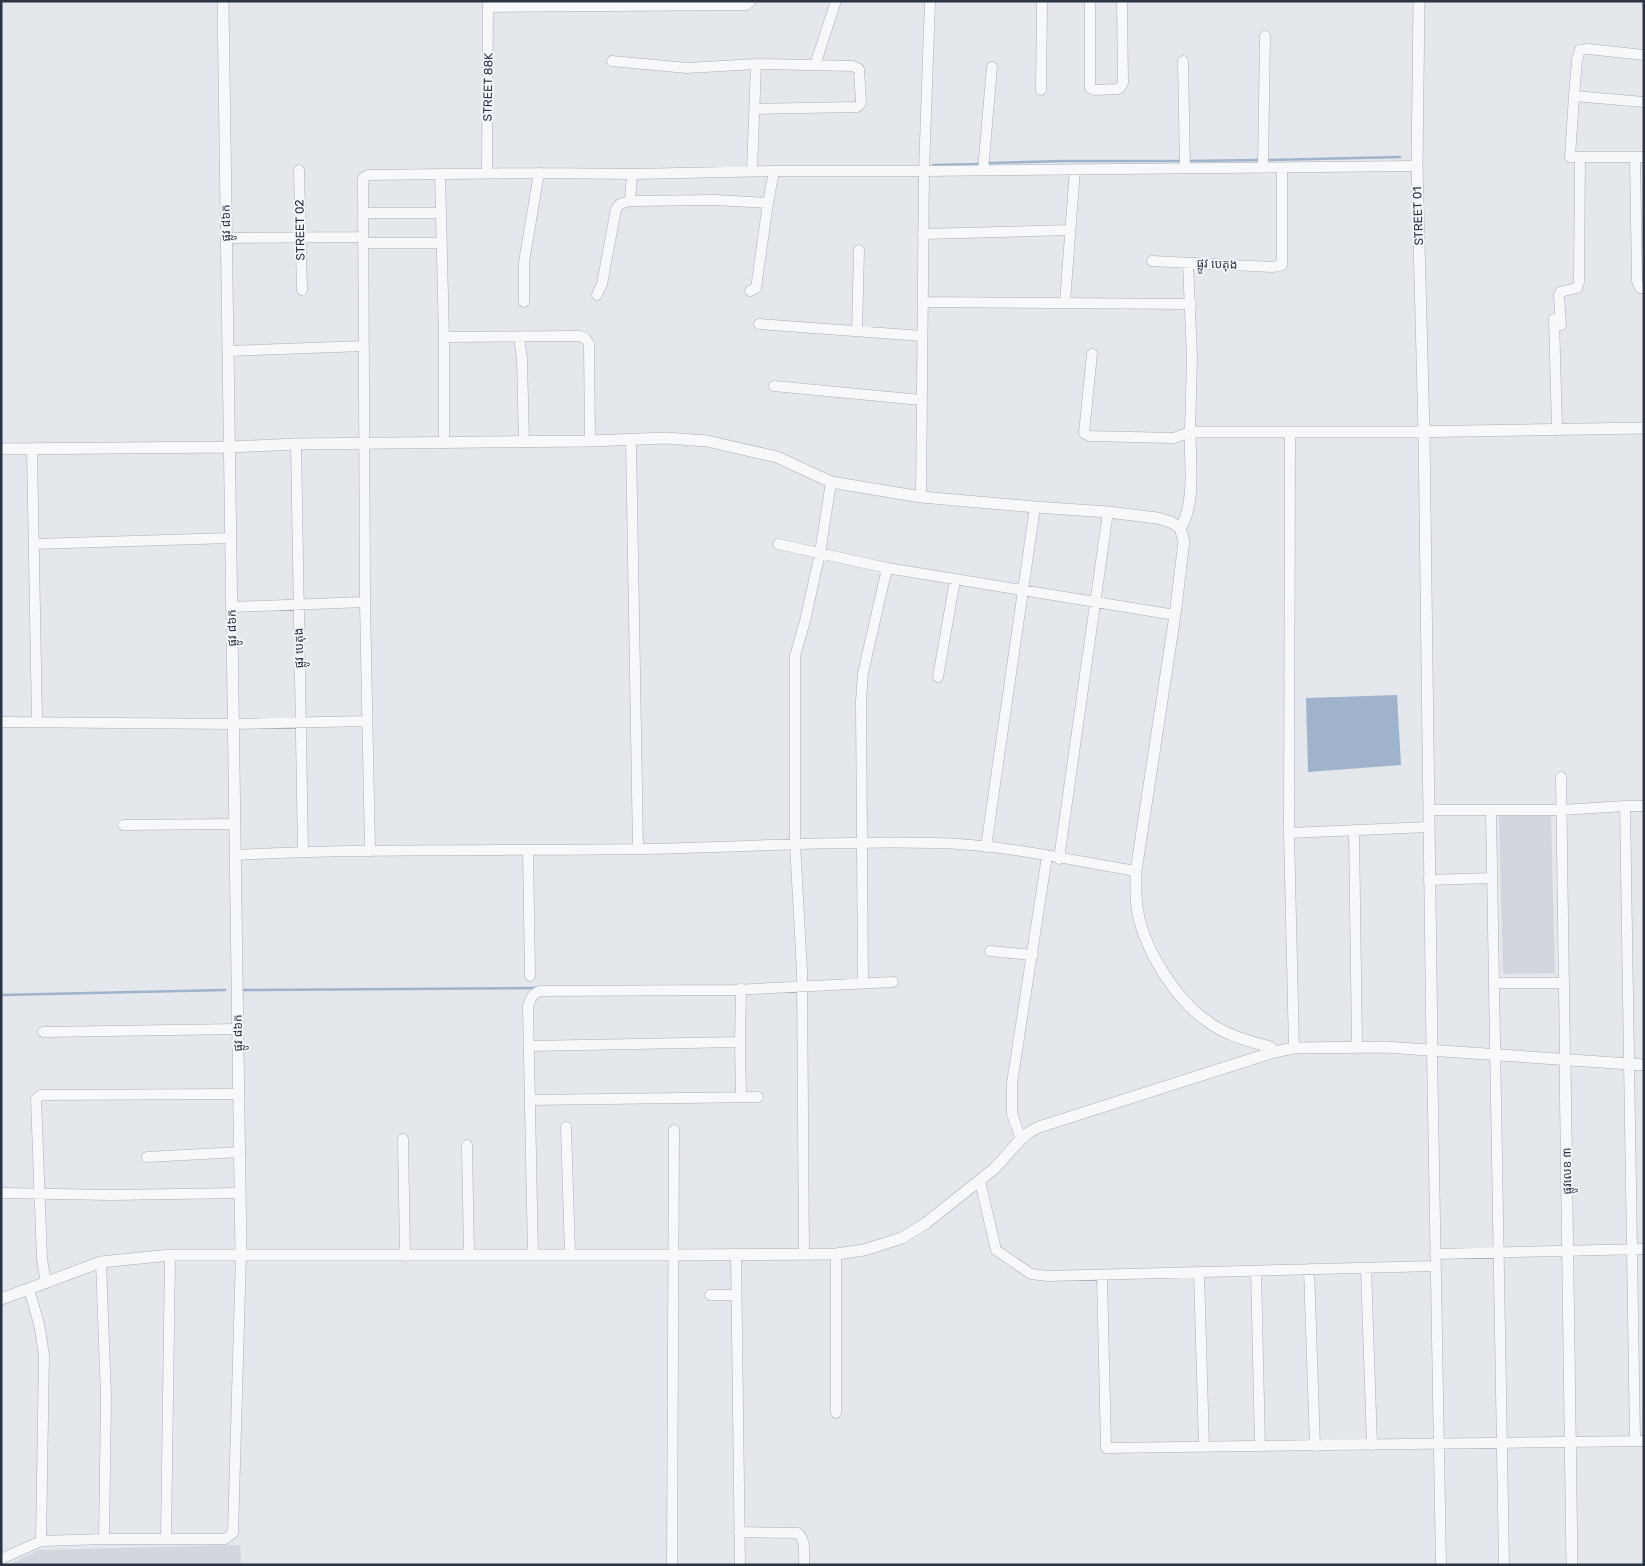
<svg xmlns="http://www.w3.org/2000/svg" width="1645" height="1566" viewBox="0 0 1645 1566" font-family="Rubik,'Noto Sans Khmer',sans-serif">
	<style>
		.built { fill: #d2d6de }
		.water { fill: #9fb4cc }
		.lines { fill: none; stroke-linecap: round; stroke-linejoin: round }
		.stream { stroke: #9fb4cc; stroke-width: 2.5 }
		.minor-casing { stroke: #a9aeb7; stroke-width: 11 }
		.tertiary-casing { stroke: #a9aeb7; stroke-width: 12 }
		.minor { stroke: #f7f8fa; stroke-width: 10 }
		.tertiary { stroke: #f7f8fa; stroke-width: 11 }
		.labels { text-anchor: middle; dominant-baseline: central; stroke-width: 4; stroke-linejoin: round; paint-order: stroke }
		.street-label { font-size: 12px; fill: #2b3445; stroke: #f4f6f9 }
	</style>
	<rect width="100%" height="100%" fill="#e4e7ec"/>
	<!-- built -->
	<path class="built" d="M1551,815L1555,973L1503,974L1499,816Z
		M240,1545L241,1565H9L38,1550Z"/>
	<!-- water -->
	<path class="water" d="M1397,695L1401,765L1308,772L1306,698Z"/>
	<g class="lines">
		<!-- stream -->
		<path class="stream" d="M1265,160L1400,157
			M1187,161L1259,160
			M987,163L1064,161H1182
			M933,165L982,164
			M244,990L537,988
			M1,995L225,990"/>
		<defs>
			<path id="minor" d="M1090,1V88L1095,90L1117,89L1120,88L1123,83L1122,1
				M489,7L746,5L751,1
				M612,61L687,68L756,64L853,66L859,69L861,103L857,107L755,109
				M1183,61L1185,168
				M815,65L836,1
				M1041,90L1042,1
				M1574,96L1577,60L1580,50L1588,49L1644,55
				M1644,102L1574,96L1570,157H1644
				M1635,157L1637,281L1640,288L1644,289
				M1263,167L1265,36
				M299,170L302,290
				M983,170L992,67
				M752,171L756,64
				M487,173L488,1
				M440,174L444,337V443
				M630,201L715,200L768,203L774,171
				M363,213H441
				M923,234L1070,230
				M227,238L363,237
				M363,243H441
				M1152,261L1273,267L1282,265V168
				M750,291L756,288L768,203
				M597,295L602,284L616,209L620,204L630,201L632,174
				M524,302V262L539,173
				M923,302L1191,304
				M1065,302L1075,169
				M1554,319L1557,430
				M759,324L922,336
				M1561,325L1559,295L1560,292L1577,288L1579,282L1580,157
				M857,331L859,250
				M444,337L580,336L585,338L589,344L590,441
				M519,337L522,359L524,442
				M228,351L364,346
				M1092,354L1084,433L1089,436L1174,438L1190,432L1192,358L1188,263
				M774,386L921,400
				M1290,432L1289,833L1294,1048
				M631,440L638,849
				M296,444L303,851
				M32,449L37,722
				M921,497L924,171L930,1
				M34,544L231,538
				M778,544L887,568L1175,615
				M231,607L365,602
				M938,677L955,580
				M1,722L234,724L367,721
				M1561,777L1565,1060
				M1625,806L1635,1441
				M1429,810H1562L1625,806H1644
				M1491,810L1504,1565
				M123,825L235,824
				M1354,830L1357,1047
				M1289,833L1429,827
				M986,847L1035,507
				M528,850L530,976
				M370,851L365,602L363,178L368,175L539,173L632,174L774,171H924L1417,166
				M236,855C369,848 502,851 635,849C735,848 834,840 934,843C1002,844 1070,860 1136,871
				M1059,859L1108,512
				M1429,880L1492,878
				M990,951L1033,955
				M863,983L861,701L863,673L887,568
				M1494,983H1564
				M43,1032L238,1029
				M529,1046L740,1042
				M1432,1050L1441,1565
				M741,1097L740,1042L741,989
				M530,1100L758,1097
				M566,1127L570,1254
				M403,1139L405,1256
				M1021,1139L1012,1114V1083L1047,856
				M467,1145L469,1255
				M147,1157L240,1152
				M980,1181L996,1250L1031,1274L1048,1276L1435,1266
				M1,1193L111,1195L240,1193
				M736,1254L740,1565
				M804,1254L802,972L795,843V656L805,621L820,553L831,482
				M836,1254V1413
				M1435,1254L1644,1249
				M533,1255L528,1007C530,999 532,994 540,991L733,990L893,982
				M1366,1268L1372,1445
				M1309,1269L1315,1446
				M1256,1271L1260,1446
				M1199,1272L1204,1447
				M1102,1275L1106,1448L1644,1441
				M46,1283L42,1259L36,1099L41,1095L239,1094
				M29,1289L39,1324L44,1355L41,1541
				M710,1295H736
				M739,1532L798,1533C806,1540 804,1555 804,1565
				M104,1539H225L233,1533L241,1255
				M166,1539L170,1255
				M1,1559L41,1541L104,1539L106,1397L101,1262
				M672,1565L674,1130"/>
			<path id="tertiary" d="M223,1L241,1255
				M1419,1L1417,166L1424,432L1432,1050
				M1,449L230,447L296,444L590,441L666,438L707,441L777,457L831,482L921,497L1035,507L1108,512L1157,518L1171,522L1180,528L1184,541L1175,615L1136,871C1136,885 1135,899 1138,913C1145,950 1176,1000 1207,1021C1225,1035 1249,1041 1270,1047L1274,1052
				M1180,528C1196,506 1190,459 1190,432H1405L1644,428
				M1565,1060L1572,1565
				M1,1299L101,1262L170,1255H672L836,1254L864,1250L902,1238L926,1223L995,1168L1021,1139L1028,1133L1039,1127L1274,1052L1294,1048L1385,1047L1644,1065"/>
		</defs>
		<!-- minor casing -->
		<use href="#minor" class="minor-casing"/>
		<!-- tertiary casing -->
		<use href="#tertiary" class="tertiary-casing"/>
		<!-- minor -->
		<use href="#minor" class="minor"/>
		<!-- tertiary -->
		<use href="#tertiary" class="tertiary"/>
	</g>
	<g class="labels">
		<!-- street labels -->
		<g class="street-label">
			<text transform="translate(488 87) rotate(-89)">STREET 88K</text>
			<text transform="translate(1418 216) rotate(-92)">STREET 01</text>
			<text transform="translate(226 223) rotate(-91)">ផ្លូវ ៨៦ក</text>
			<text transform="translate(300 230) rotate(-91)">STREET 02</text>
			<text transform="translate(1217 264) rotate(2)">ផ្លូវ បេតុង</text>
			<text transform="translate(232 628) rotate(-91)">ផ្លូវ ៨៦ក</text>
			<text transform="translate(299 648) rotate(-91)">ផ្លូវ បេតុង</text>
			<text transform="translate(238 1033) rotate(-91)">ផ្លូវ ៨៦ក</text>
			<text transform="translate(1567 1171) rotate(-91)">ផ្លូវលេខ ៣</text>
		</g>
	</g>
	<!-- border -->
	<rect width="1645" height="1566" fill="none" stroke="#2b3445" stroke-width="5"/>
</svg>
